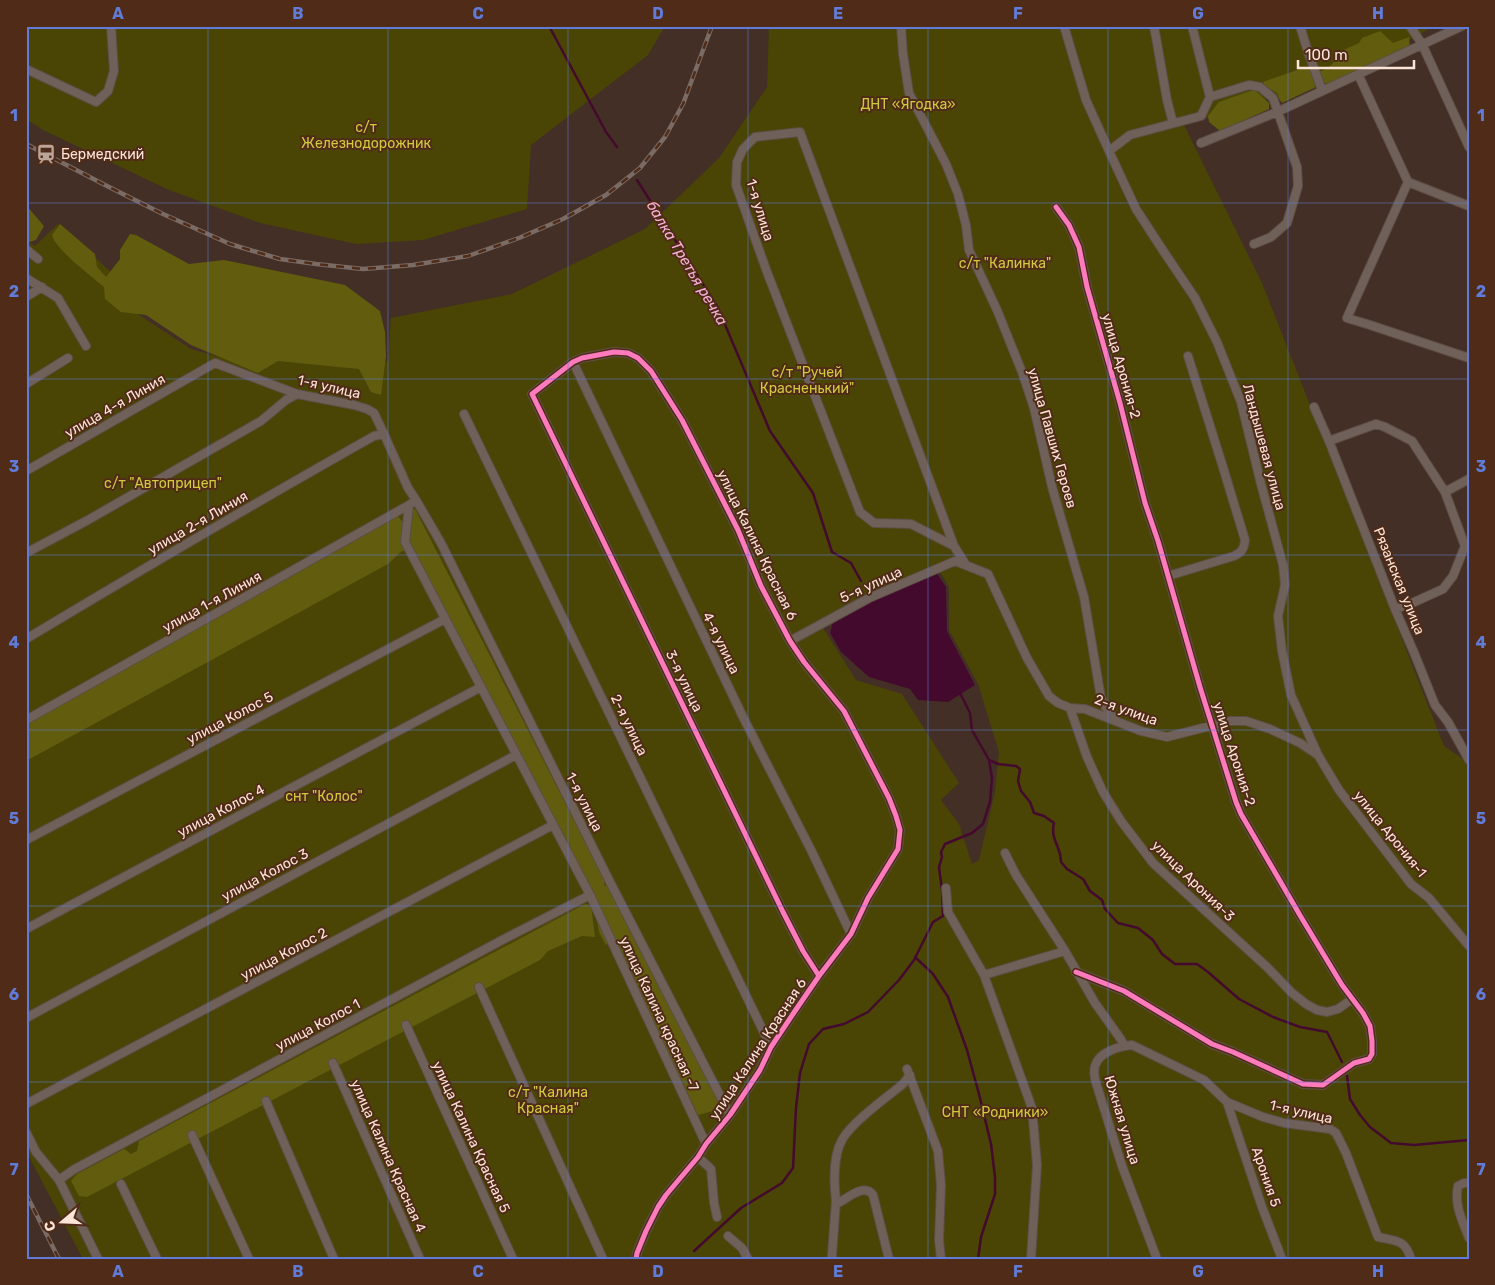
<svg xmlns="http://www.w3.org/2000/svg" width="1495" height="1285" viewBox="0 0 1495 1285" font-family="Rubik,sans-serif">
	<style>
		.green { fill: #4a4505; fill-rule: evenodd }
		.forest { fill: #625c0e }
		.water { fill: #440a2d }
		.lines { fill: none; stroke-linecap: round; stroke-linejoin: round }
		.stream { stroke: #440a2d; stroke-width: 2.5 }
		.minor-casing { stroke: #5e4d45; stroke-width: 10 }
		.minor { stroke: #6f6159; stroke-width: 8 }
		.rail-casing { stroke: #7a6b64; stroke-width: 4.5 }
		.rail { stroke: #502b18; stroke-width: 2.5; stroke-dasharray: 8; stroke-linecap: butt }
		.cycleway-casing { stroke: #502b18; stroke-width: 8 }
		.cycleway { stroke: #fd7abc; stroke-width: 5 }
		.grid { fill: none; stroke: #607bd8; stroke-width: 1; stroke-opacity: 0.55 }
		.labels { text-anchor: middle; dominant-baseline: central; stroke-width: 4; stroke-linejoin: round; paint-order: stroke }
		.park-label { font-size: 14px; fill: #d0ca3d; stroke: #502b18 }
		.poi-label { font-size: 14px; fill: #fce4d8; stroke: #502b18; text-anchor: start }
		.street-label { font-size: 14px; fill: #fce4d8; stroke: #502b18 }
		.water-label { font-size: 15px; font-style: italic; fill: #f8b1d6; stroke: #502b18 }
		.neatline { fill: none; stroke: #607bd8; stroke-width: 2 }
		.grid-label { font-size: 16px; text-anchor: middle; font-weight: bold; fill: #607bd8 }
	</style>
	<rect width="100%" height="100%" fill="#432f25"/>
	<!-- green -->
	<path class="green" d="M26,26H665L648,55L531,145L527,209L423,240L356,244L260,223L169,190L43,130L26,119Z
		M769,26H1434L1413,38L1273,97L1184,125L1262,283L1444,746L1469,763V1259H83L26,1151V240L35,246L58,224L111,272L121,303L191,349L265,370L271,348L388,362L391,318L512,294L645,229L719,158L767,87ZM936,565L949,587V630L978,684L999,752L995,792L979,860L972,864L959,824L941,800L959,783L902,694L856,680L818,620Z"/>
	<!-- forest -->
	<path class="forest" d="M1380,31L1393,43L1409,37L1410,48L1327,85L1324,82L1319,72C1328,68 1336,64 1337,53L1359,43L1362,38Z
		M1306,67L1310,69L1316,87L1282,103L1279,99L1277,93L1265,86L1263,82Z
		M1250,91H1256L1269,103V109L1220,131L1209,122L1208,116L1219,102Z
		M26,205L44,226L36,240L26,243Z
		M60,224L95,254L97,267L106,277L120,259V250L130,234L136,235L189,264L224,260L345,285L380,311L385,332L386,356L381,395L371,392L359,369L278,361L258,373L191,345L146,315L121,312L105,299L104,287C91,276 55,249 52,235Z
		M415,509L605,881L604,886L607,885L612,890L720,1102L716,1110L698,1115L617,944L609,941L606,945L599,932L596,914L411,552L402,551L388,564L26,761V722L398,516L404,524L411,511Z
		M585,904L591,905L595,937L582,936L548,951L540,960L87,1197L79,1196L71,1181L77,1174L124,1149L131,1154L137,1151L139,1141Z"/>
	<!-- water -->
	<path class="water" d="M936,572L946,587L947,631L975,685L948,702L918,700L910,689L869,677L841,652L830,633L833,622L880,597Z"/>
	<g class="lines">
		<!-- stream -->
		<path class="stream" d="M549,26L606,132L617,147
			M637,180L718,308L770,431L813,493L832,552L851,563L861,581
			M960,693L970,713L972,730L989,760L998,764L1016,766L1020,769L1018,781L1021,791L1030,802L1034,813L1044,816L1054,823C1050,840 1061,846 1061,862L1067,869L1083,879L1090,891L1102,900L1105,909L1118,923L1138,928L1153,940L1162,954L1175,964H1197L1208,972L1239,999L1273,1017L1300,1027L1327,1032L1342,1062
			M915,957L933,974L948,997L967,1050L979,1094L991,1144L995,1177V1194L981,1237L978,1259
			M1347,1076L1350,1099L1360,1115L1370,1127L1391,1143L1414,1145L1469,1140
			M694,1251L741,1208L782,1183L793,1168L796,1108L800,1073L809,1044L823,1029L844,1024L868,1012L899,980L914,960L933,922L943,916L942,890L939,867L942,857L941,852L945,844L972,833L983,824L990,802L992,778L989,760"/>
		<defs>
			<path id="minor" d="M901,26L903,54L909,93L946,164L958,194L966,225L969,250L997,310L1022,372L1034,408L1052,487L1084,597L1101,698L1106,708L1116,721
				M1064,26L1086,100L1109,151L1136,209L1164,252L1195,298L1217,342L1241,402L1261,484L1283,565L1285,585L1278,616L1282,651L1291,695L1318,755L1339,790L1411,884L1429,898L1469,946
				M1154,26L1167,100L1173,123
				M1192,26L1210,97
				M1300,26L1308,52L1322,90
				M1410,26L1422,44L1469,147
				M26,69L96,102L108,91L114,71L111,26
				M1358,74L1408,182L1347,318L1370,325L1469,358
				M1210,97L1249,85L1260,87L1273,98L1297,167L1298,186L1287,223L1271,237L1254,244
				M1201,143L1277,112L1462,26
				M1109,151L1130,135L1201,116L1210,97
				M1408,182L1469,206
				M1056,207L1069,225L1079,247L1087,287L1120,403L1145,503L1158,541L1200,687L1236,802L1241,814L1301,917L1342,985L1363,1013L1370,1026L1372,1041V1054L1369,1059L1354,1063L1323,1085L1303,1084L1233,1052L1212,1044L1124,991L1076,972
				M26,249L38,259
				M26,278L58,298L86,346
				M26,297L42,287
				M573,362L743,717L812,852L851,934
				M26,384L68,358
				M1314,407L1329,441L1395,609L1415,655L1435,705L1448,722L1469,760
				M464,414L771,1047
				M1329,441L1376,424L1385,427L1412,441L1445,492L1465,546L1453,576L1443,589L1410,604L1395,609
				M26,471L215,363L297,394L354,405L367,409L374,413L384,434L408,488L416,500L409,505L405,542L590,895L706,1144
				M1445,492L1469,479
				M416,500L441,543L608,878L730,1115
				M954,546L911,524L874,523L860,512L767,272L736,185L737,162L743,149L755,137L800,132L954,546L966,565
				M26,553L88,520L261,421L286,400L297,394
				M1168,576L1234,556C1242,552 1244,549 1245,540L1222,464L1188,356
				M26,639C141,570 257,502 374,436L384,434
				M790,641L869,598L955,561L988,574L1027,658L1049,696L1058,703L1070,708L1085,709L1141,731L1167,737L1230,721H1246L1270,729L1300,743L1318,755
				M1070,708L1087,757L1103,792L1121,821L1153,863L1268,968L1291,992L1306,1004L1317,1010L1327,1012L1338,1009L1352,999
				M26,720L409,505
				M26,840L445,619
				M1005,853L1016,875L1065,951L1095,1003L1120,1038L1124,1045
				M946,888L948,912L984,975L1032,1108L1037,1165L1031,1259
				M26,929L481,687
				M984,975L1065,951
				M479,987L603,1259
				M26,1018L516,755
				M406,1025L513,1259
				M333,1063L420,1259
				M907,1069L938,1151L941,1185L939,1240L941,1259
				M266,1101L334,1259
				M1227,1102L1262,1207L1282,1259
				M26,1104L553,825
				M26,1132L36,1152L59,1180L98,1259
				M192,1135L249,1259
				M698,1157L711,1169L714,1203L717,1217
				M59,1180L73,1170L506,938L590,895
				M1469,1183H1464L1458,1186C1454,1205 1462,1220 1469,1238
				M121,1184L157,1259
				M728,1236L742,1248L748,1259
				M636,1259L637,1253L646,1231L658,1207L666,1195L698,1157L706,1144L730,1115L760,1070L771,1047L795,1011L819,976L851,934L868,898L898,849L900,830L896,816L889,798L844,711L804,662L790,641L761,586L738,530L682,420L651,371L638,358L628,353L614,352L582,358L573,362L532,394L783,912L803,951L819,976
				M832,1259V1255L836,1201
				M889,1259L873,1195C865,1183 849,1197 840,1202L836,1201C834,1184 833,1156 842,1140C851,1123 887,1097 903,1084L910,1075
				M1157,1259L1122,1166L1097,1086C1095,1080 1093,1073 1095,1066C1099,1052 1119,1046 1132,1045L1204,1080L1227,1102L1263,1117L1284,1123L1330,1129L1336,1133L1346,1153L1378,1237C1396,1241 1405,1239 1411,1259"/>
		</defs>
		<!-- minor casing -->
		<use href="#minor" class="minor-casing"/>
		<!-- minor -->
		<use href="#minor" class="minor"/>
		<defs>
			<path id="rail" d="M26,144L107,186L163,214L230,244L280,259L316,264L363,269L413,265L468,256L519,238L563,219L606,195L640,168L665,137L683,104L712,26
				M26,1194L59,1259"/>
		</defs>
		<!-- rail casing -->
		<use href="#rail" class="rail-casing"/>
		<!-- rail -->
		<use href="#rail" class="rail"/>
		<defs>
			<path id="cycleway" d="M1056,207L1069,225L1079,247L1087,287L1120,403L1145,503L1158,541L1200,687L1236,802L1241,814L1301,917L1342,985L1363,1013L1370,1026L1372,1041V1054L1369,1059L1354,1063L1323,1085L1303,1084L1233,1052L1212,1044L1124,991L1076,972
				M636,1259L637,1253L646,1231L658,1207L666,1195L698,1157L706,1144L730,1115L760,1070L771,1047L795,1011L819,976L851,934L868,898L898,849L900,830L896,816L889,798L844,711L804,662L790,641L761,586L738,530L682,420L651,371L638,358L628,353L614,352L582,358L573,362L532,394L783,912L803,951L819,976"/>
		</defs>
		<!-- cycleway casing -->
		<use href="#cycleway" class="cycleway-casing"/>
		<!-- cycleway -->
		<use href="#cycleway" class="cycleway"/>
	</g>
	<!-- grid -->
	<path class="grid" d="M208,26V1259M388,26V1259M568,26V1259M748,26V1259M928,26V1259M1108,26V1259M1288,26V1259M26,203H1469M26,379H1469M26,555H1469M26,730H1469M26,906H1469M26,1082H1469"/>
	<!-- icons -->
	<defs>
		<symbol id="station-bare" viewBox="-9 -9 18 18"><path d="M-3-6H3Q5-6 5-4V2Q5 4 3 4L4.5 6H3L1.5 4h-3L-3 6H-4.5L-3 4Q-5 4-5 2V-4Q-5-6-3-6ZM-3.5-4v3h7v-3ZM-3.5 1v1.5H-2V1ZM2 1v1.5H3.5V1Z" fill="#bba599" stroke="#502b18" stroke-width="2.5" paint-order="stroke"/></symbol>
	</defs>
	<g fill-rule="evenodd">
		<use href="#station-bare" x="32" y="140" width="28" height="28"/>
	</g>
	<g class="labels">
		<!-- park labels -->
		<g class="park-label">
			<text x="908" y="104">ДНТ «Ягодка»</text>
			<text x="366" y="127">с/т<tspan x="366" dy="16">Железнодорожник</tspan></text>
			<text x="1005" y="263">с/т "Калинка"</text>
			<text x="807" y="372">с/т "Ручей<tspan x="807" dy="16">Красненький"</tspan></text>
			<text x="163" y="483">с/т "Автоприцеп"</text>
			<text x="324" y="796">снт "Колос"</text>
			<text x="548" y="1092">с/т "Калина<tspan x="548" dy="16">Красная"</tspan></text>
			<text x="995" y="1112">СНТ «Родники»</text>
		</g>
		<!-- poi labels -->
		<g class="poi-label">
			<text x="61" y="154">Бермедский</text>
		</g>
		<!-- street labels -->
		<g class="street-label">
			<text transform="translate(760 210) rotate(73)">1-я улица</text>
			<text transform="translate(1121 366) rotate(74)">улица Арония-2</text>
			<text transform="translate(329 387) rotate(13)">1-я улица</text>
			<text transform="translate(115 406) rotate(-30)">улица 4-я Линия</text>
			<text transform="translate(1052 438) rotate(74)">улица Павших Героев</text>
			<text transform="translate(1264 447) rotate(75)">Ландышевая улица</text>
			<text transform="translate(198 523) rotate(-30)">улица 2-я Линия</text>
			<text transform="translate(757 545) rotate(64)">улица Калина Красная 6</text>
			<text transform="translate(1399 581) rotate(68)">Рязанская улица</text>
			<text transform="translate(871 585) rotate(-25)">5-я улица</text>
			<text transform="translate(212 602) rotate(-29)">улица 1-я Линия</text>
			<text transform="translate(721 643) rotate(64)">4-я улица</text>
			<text transform="translate(684 681) rotate(64)">3-я улица</text>
			<text transform="translate(1126 710) rotate(20)">2-я улица</text>
			<text transform="translate(230 718) rotate(-28)">улица Колос 5</text>
			<text transform="translate(629 725) rotate(64)">2-я улица</text>
			<text transform="translate(1234 754) rotate(72)">улица Арония-2</text>
			<text transform="translate(584 802) rotate(63)">1-я улица</text>
			<text transform="translate(221 811) rotate(-28)">улица Колос 4</text>
			<text transform="translate(1390 834) rotate(51)">улица Арония-1</text>
			<text transform="translate(265 875) rotate(-28)">улица Колос 3</text>
			<text transform="translate(1193 881) rotate(44)">улица Арония-3</text>
			<text transform="translate(284 954) rotate(-28)">улица Колос 2</text>
			<text transform="translate(659 1014) rotate(65)">улица Калина красная -7</text>
			<text transform="translate(318 1025) rotate(-28)">улица Колос 1</text>
			<text transform="translate(758 1049) rotate(-57)">улица Калина Красная 6</text>
			<text transform="translate(1301 1112) rotate(13)">1-я улица</text>
			<text transform="translate(1122 1120) rotate(73)">Южная улица</text>
			<text transform="translate(471 1137) rotate(65)">улица Калина Красная 5</text>
			<text transform="translate(388 1156) rotate(66)">улица Калина Красная 4</text>
			<text transform="translate(1266 1177) rotate(71)">Арония 5</text>
		</g>
		<!-- water labels -->
		<g class="water-label">
			<text transform="translate(687 263) rotate(59)">балка Третья речка</text>
		</g>
	</g>
	<!-- border -->
	<rect width="1495" height="1285" fill="none" stroke="#502b18" stroke-width="55"/>
	<!-- north arrow -->
	<g transform="translate(62 1222) rotate(251)" stroke="#502b18" stroke-width="4" paint-order="stroke">
	<path d="M0-4L9 19L0 12L-9 19Z" fill="#fce4d8"/>
	<text y="-8" font-size="14" font-weight="bold" text-anchor="middle" fill="#fce4d8">С</text>
	</g>
	<!-- scale -->
	<path d="M1298 60v8h116v-8" fill="none" stroke="#fce4d8" stroke-width="2.5"/>
	<text x="1305" y="60" font-size="15" fill="#fce4d8" stroke="#502b18" stroke-width="4" paint-order="stroke">100 m</text>
	<rect x="28" y="28" width="1440" height="1230" class="neatline"/>
	<g class="grid-label">
		<text x="118" y="19">A</text>
		<text x="298" y="19">B</text>
		<text x="478" y="19">C</text>
		<text x="658" y="19">D</text>
		<text x="838" y="19">E</text>
		<text x="1018" y="19">F</text>
		<text x="1198" y="19">G</text>
		<text x="1378" y="19">H</text>
		<text x="14" y="121">1</text>
		<text x="1481" y="121">1</text>
		<text x="14" y="297">2</text>
		<text x="1481" y="297">2</text>
		<text x="14" y="472">3</text>
		<text x="1481" y="472">3</text>
		<text x="14" y="648">4</text>
		<text x="1481" y="648">4</text>
		<text x="14" y="824">5</text>
		<text x="1481" y="824">5</text>
		<text x="14" y="1000">6</text>
		<text x="1481" y="1000">6</text>
		<text x="14" y="1175">7</text>
		<text x="1481" y="1175">7</text>
		<text x="118" y="1277">A</text>
		<text x="298" y="1277">B</text>
		<text x="478" y="1277">C</text>
		<text x="658" y="1277">D</text>
		<text x="838" y="1277">E</text>
		<text x="1018" y="1277">F</text>
		<text x="1198" y="1277">G</text>
		<text x="1378" y="1277">H</text>
	</g>
</svg>
